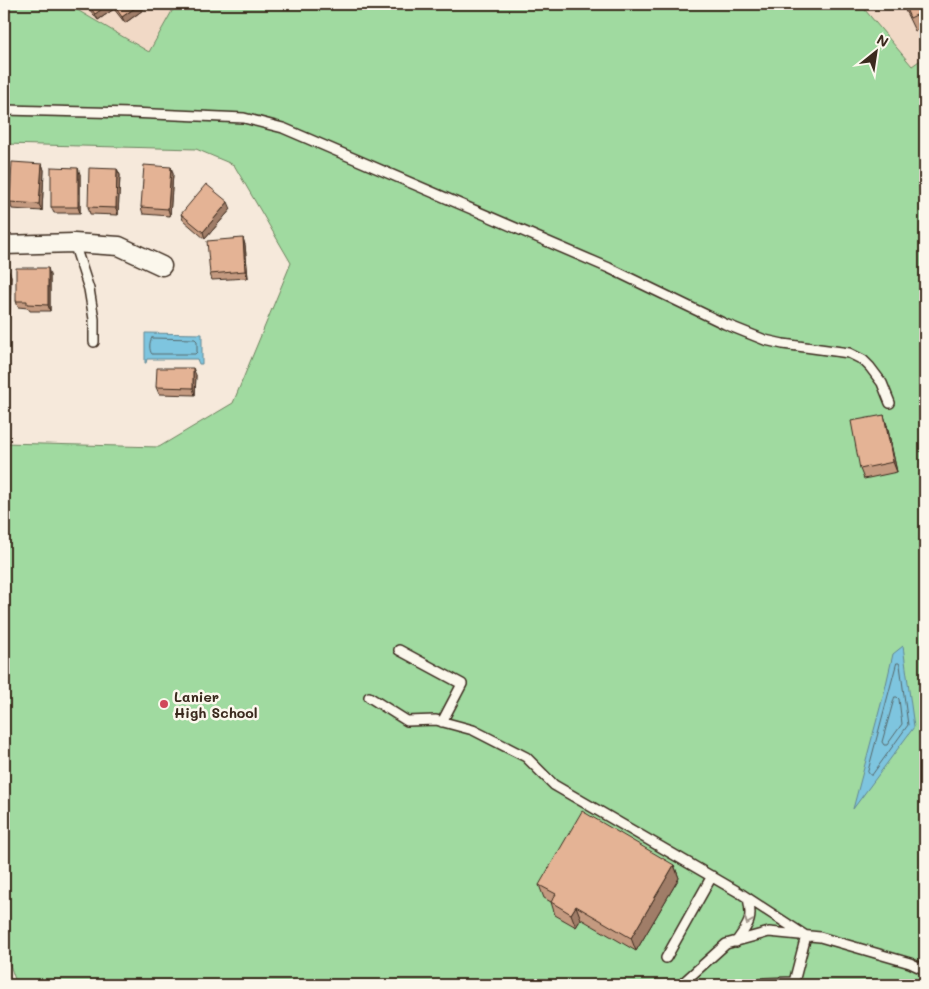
<svg xmlns="http://www.w3.org/2000/svg" width="929" height="989" viewBox="0 0 929 989" font-family="Mali,sans-serif">
	<style>
		.built { fill: #f1d9c6 }
		.green { fill: #a0daa0; stroke: #6e825f }
		.water { fill: #7ec5df; stroke: #638792 }
		.lines { fill: none; stroke-linecap: round; stroke-linejoin: round }
		.shore { stroke: #56686b; stroke-width: 1 }
		.service-casing { stroke: #3b2a1e; stroke-width: 12 }
		.minor-casing { stroke: #3b2a1e; stroke-width: 21 }
		.service { stroke: #fbf7ec; stroke-width: 9 }
		.minor { stroke: #fbf7ec; stroke-width: 18 }
		.wall { fill: #c49a80; stroke: #3b2a1e }
		.shaded-wall { fill: #a07d68; stroke: #3b2a1e }
		.building { fill: #e4b395; stroke: #3b2a1e }
		.oneway { stroke: #9b9085 }
		.poi-dot { fill: #d1495b; stroke: #fbf7ec; stroke-width: 2 }
		.labels { text-anchor: middle; dominant-baseline: central; stroke-width: 5; stroke-linejoin: round; paint-order: stroke }
		.poi-label { font-size: 14px; font-weight: bold; fill: #3b2a1e; stroke: #fbf7ec; text-anchor: start }
	</style>
	<rect width="100%" height="100%" fill="#f6e9db"/>
	<filter id="ink" filterUnits="userSpaceOnUse"><feTurbulence type="fractalNoise" baseFrequency=".02" numOctaves="2"/><feDisplacementMap in="SourceGraphic" scale="10" xChannelSelector="R" yChannelSelector="G"/><feConvolveMatrix kernelMatrix="1 2 1 2 8 2 1 2 1" color-interpolation-filters="sRGB"/></filter>
	<g filter="url(#ink)">
		<!-- built -->
		<path class="built" d="M67,4H176L149,52Z
			M860,4H925V57L912,66Z"/>
		<!-- green -->
		<path class="green" d="M4,4H67L149,52L176,4H860L912,66L925,57V985H17L4,948V443L159,447L233,403L291,263L234,165L196,149L4,144Z"/>
		<!-- water -->
		<path class="water" d="M145,333L202,334V364H199L197,359H147L146,363H145Z
			M903,646L914,727L853,809L885,689L893,654Z"/>
		<g class="lines">
			<!-- shore -->
			<path class="shore" d="M152,338L195,339L197,341V352L195,354H152C149,351 149,341 152,338Z
				M897,663H899L900,665L908,725L872,775H870L868,772Z
				M895,697H897L899,699L902,724L887,745H884L882,742L894,699Z"/>
			<defs>
				<path id="service" d="M4,110L131,113L244,118L283,128L609,268L725,324L765,340L783,344L849,353L863,360L870,367L882,383L890,403
					M74,243L89,289L94,319V342
					M399,650L462,684L442,722
					M369,697L407,721L436,720L473,730L526,757L554,785L740,893L806,936L794,982L764,983L760,985
					M736,942C749,924 753,920 748,898
					M666,958L712,876
					M682,985L685,981L726,944L769,932L820,937L910,963L925,970"/>
				<path id="minor" d="M4,245L74,243L119,246L162,266"/>
			</defs>
			<!-- service casing -->
			<use href="#service" class="service-casing"/>
			<!-- minor casing -->
			<use href="#minor" class="minor-casing"/>
			<!-- service -->
			<use href="#service" class="service"/>
			<!-- minor -->
			<use href="#minor" class="minor"/>
		</g>
		<!-- wall -->
		<path class="wall" d="M85,4H141L143,10L125,23L114,9L98,20Z
			M902,4H925V26L915,31Z
			M42,164L44,170L42,211L12,209L10,202Z
			M171,167L173,174L170,216L143,214L141,207Z
			M117,169L120,175L118,215L90,214L88,207Z
			M80,174V213H54L51,207Z
			M231,209L205,239L183,220L181,214Z
			M243,238L245,245L248,278L212,280L210,274Z
			M4,266L11,276L10,316H4Z
			M50,275V311H30L28,308L18,307L16,301Z
			M196,375L195,395L159,394L156,387Z
			M887,425L897,472L864,479L860,469Z
			M674,865L679,878L636,951L581,919L576,927L555,915L551,902L544,898L539,885Z"/>
		<!-- shaded-wall -->
		<path class="shaded-wall" d="M109,4H112L114,9L98,20L95,14Z
			M141,4L143,10L125,23L122,17Z
			M42,164L44,170L42,211L39,204Z
			M171,167L173,174L170,216L168,209Z
			M78,168L80,174V213L78,207Z
			M117,169L120,175L118,215L116,208Z
			M228,202L231,209L205,239L203,232Z
			M243,238L245,245L248,278L245,271Z
			M7,267L11,276L10,316L7,306Z
			M48,268L50,275V311L48,305Z
			M193,368L196,375L195,395L193,388Z
			M884,415L887,425L897,472L893,462Z
			M674,865L679,878L636,951L631,938Z
			M576,906L581,919L576,927L571,914Z"/>
		<!-- building -->
		<path class="building" d="M88,4H109L95,14Z
			M113,4H140L122,17Z
			M904,4H925V11L910,18Z
			M12,162L42,164L39,204L10,202Z
			M144,165L171,167L168,209L141,207Z
			M51,167L78,168V207H51Z
			M89,168L117,169L116,208L88,207Z
			M206,184L228,202L203,232L181,214Z
			M243,238L245,271L210,274L207,241Z
			M4,266L7,267V306H4Z
			M16,268H48V305L27,304V301H16Z
			M157,368H193V388L156,387Z
			M884,415L893,462L860,469L851,421Z
			M582,811L674,865L631,938L576,906L571,914L551,902L556,894L539,885Z"/>
		<!-- one-way arrows -->
		<defs><path id="oneway-chevron" d="M-2-3.5L2.5 0L-2 3.5" fill="none" stroke-width="1.6" stroke-linecap="round" stroke-linejoin="round" transform="scale(1.25)"/></defs>
		<use class="oneway" href="#oneway-chevron" transform="translate(748 921) rotate(111)"/>
	</g>
	<!-- markers -->
	<circle class="poi-dot" cx="164" cy="704" r="5"/>
	<g class="labels">
		<!-- poi labels -->
		<g class="poi-label">
			<text x="174" y="696">Lanier<tspan x="174" dy="16">High School</tspan></text>
		</g>
	</g>
	<!-- margin -->
	<rect width="929" height="989" fill="none" stroke="#fbf7ec" stroke-width="20"/>
	<rect x="10" y="10" width="909" height="969" fill="none" stroke="#3b2a1e" stroke-width="2" filter="url(#ink)"/>
	<!-- north arrow -->
	<g transform="translate(876 52) rotate(30)" stroke="#fbf7ec" stroke-width="4" paint-order="stroke">
	<path d="M0-4L9 19L0 12L-9 19Z" fill="#3b2a1e"/>
	<text y="-8" font-size="14" font-weight="bold" text-anchor="middle" fill="#3b2a1e">N</text>
	</g>
</svg>
